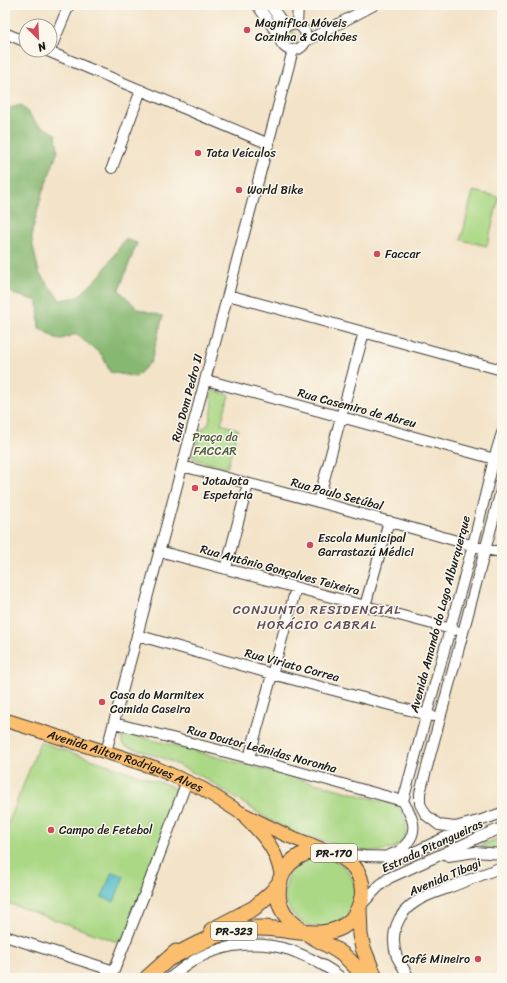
<svg xmlns="http://www.w3.org/2000/svg" width="507" height="983" viewBox="0 0 507 983" font-family="Sriracha,sans-serif">
	<style>
		.green { fill: #aad885; stroke: #637a50 }
		.forest { fill: #87b872; stroke: #526a47 }
		.water { fill: #4fbbca; stroke: #366c73 }
		.lines { fill: none; stroke-linecap: round; stroke-linejoin: round }
		.minor-casing { stroke: #3c3a36; stroke-width: 12 }
		.major-casing { stroke: #3c3a36; stroke-width: 15 }
		.highway-casing { stroke: #3c3a36; stroke-width: 17 }
		.minor { stroke: #fff; stroke-width: 10 }
		.major { stroke: #fabe6e; stroke-width: 13 }
		.highway { stroke: #fabe6e; stroke-width: 15 }
		.poi-dot { fill: #d1495b; stroke: #fbf7ec; stroke-width: 1.5 }
		.labels { text-anchor: middle; dominant-baseline: central; stroke-width: 3; stroke-linejoin: round; paint-order: stroke }
		.shield { fill: #fbf7ec; stroke: #5f5e5a; stroke-width: 1 }
		.shield-label { font-size: 11px; font-weight: bold; fill: #1c1c1c }
		.poi-label { font-size: 12px; fill: #1c1c1c; stroke: #fbf7ec; text-anchor: start }
		.street-label { font-size: 12px; fill: #1c1c1c; stroke: #fbf7ec }
		.park-label { font-size: 12px; fill: #4e5e41; stroke: #fbf7ec }
		.neighbourhood-label { font-size: 13px; letter-spacing: 1px; fill: #624f5c; stroke: #fbf7ec }
	</style>
	<rect width="100%" height="100%" fill="#fbf7ec"/>
	<filter id="ink" filterUnits="userSpaceOnUse"><feTurbulence type="fractalNoise" baseFrequency=".025" numOctaves="2"/><feDisplacementMap in="SourceGraphic" scale="8" xChannelSelector="R" yChannelSelector="G"/><feConvolveMatrix kernelMatrix="1 2 1 2 8 2 1 2 1" color-interpolation-filters="sRGB"/></filter>
	<filter id="wash" filterUnits="userSpaceOnUse"><feTurbulence type="fractalNoise" baseFrequency=".012" numOctaves="4" result="noise"/><feDisplacementMap in="SourceGraphic" scale="16" xChannelSelector="R" yChannelSelector="G"/><feGaussianBlur stdDeviation="0.9" result="paint"/><feColorMatrix in="noise" values="0 0 0 0 0 0 0 0 0 0 0 0 0 0 0 0 0 1.4 0 .05"/><feComposite in="paint" operator="in"/></filter>
	<g filter="url(#wash)">
		<rect width="100%" height="100%" fill="#f3e3c8"/>
		<!-- green -->
		<path class="green" d="M290,30L294,32C298,36 299,41 295,45H292L288,40L287,34Z
			M473,191L499,197L487,246L461,240Z
			M213,390L229,395L221,424L238,429L227,468L197,460L193,457L200,430L208,425L213,406L211,398Z
			M129,734L134,735L397,805L403,813L407,829L405,837L401,843L394,848L381,851H361L303,836L268,819L201,776L163,758L126,746L122,743V738L124,735Z
			M40,742L171,786L176,793L175,802L123,944L5,902V832Z
			M502,837V849L481,847V845Z
			M285 892a35 35 0 1 1 70 0a35 35 0 1 1-70 0Z"/>
		<!-- forest -->
		<path class="forest" d="M22,105L37,124L56,134L58,151L42,194L32,232V241L39,273L60,300L78,297L102,273L125,239L137,243L119,290L138,309L163,316L151,362L136,377L110,372L102,355L76,334L59,340L39,328L38,301L13,294L5,286V116L12,107Z"/>
		<!-- water -->
		<path class="water" d="M112,872L124,876L114,902L102,897Z"/>
	</g>
	<g filter="url(#ink)">
		<g class="lines">
			<defs>
				<path id="minor" d="M257,5L280,37
					M270,5L286,27
					M280 37a13 13 0 1 1 26 0a13 13 0 1 1-26 0Z
					M297,25L298,5
					M5,33L26,42
					M306,41L374,5
					M45,50L269,144
					M50,50L69,5
					M112,168L141,90
					M228,295L502,370
					M206,380L502,461
					M182,466L341,508L485,549L502,552
					M318,502L364,332
					M159,551L455,630
					M226,568L248,484
					M365,606L389,521
					M137,635L272,674L432,716
					M114,723L249,758L403,801
					M106,752L293,50
					M249,758L296,588
					M403,801L473,545L494,459L502,433
					M482,820L455,827L439,825L426,815L420,804V793L502,487
					M340,854L364,856L404,857L482,820L502,813
					M390,855C399,852 403,849 408,842C419,828 411,815 403,801
					M448,856L475,852L502,854
					M361,905L380,885L389,878L484,835L502,828
					M5,936L114,971
					M111,978L150,880L187,781
					M170,978C179,971 189,962 200,957C227,943 261,941 290,950C296,952 302,955 307,957C319,963 332,969 341,978
					M409,978C405,971 401,964 397,957C389,935 397,913 417,901C426,895 437,892 448,888C466,881 484,874 502,867"/>
				<g id="major">
					<path id="s1" d="M5,720L156,768L203,789L241,813L286,835L324,850"/>
					<path d="M246,818C257,829 269,841 275,855C278,862 280,869 282,876"/>
				</g>
				<path id="highway" d="M359,908L360,935L363,948L375,978
					M212,930L254,908L272,892L280,882
					M168,959C192,947 214,933 241,929C251,928 264,927 274,929C300,931 332,941 352,919C357,913 360,906 362,897C364,885 359,870 349,862C318,835 272,860 279,901C285,929 322,939 342,954C351,961 358,969 365,978
					M147,978L176,952"/>
			</defs>
			<!-- minor casing -->
			<use href="#minor" class="minor-casing"/>
			<!-- major casing -->
			<use href="#major" class="major-casing"/>
			<!-- highway casing -->
			<use href="#highway" class="highway-casing"/>
			<!-- minor -->
			<use href="#minor" class="minor"/>
			<!-- major -->
			<use href="#major" class="major"/>
			<!-- highway -->
			<use href="#highway" class="highway"/>
		</g>
	</g>
	<!-- markers -->
	<g class="poi-dot">
		<circle cx="247" cy="30" r="4"/>
		<circle cx="198" cy="153" r="4"/>
		<circle cx="239" cy="190" r="4"/>
		<circle cx="377" cy="254" r="4"/>
		<circle cx="195" cy="488" r="4"/>
		<circle cx="310" cy="545" r="4"/>
		<circle cx="102" cy="702" r="4"/>
		<circle cx="51" cy="830" r="4"/>
		<circle cx="478" cy="959" r="4"/>
	</g>
	<g class="labels">
		<!-- shield labels -->
		<g class="shield">
			<rect x="311" y="844" width="46" height="18" rx="3"/>
			<rect x="211" y="922" width="46" height="18" rx="3"/>
		</g>
		<g class="shield-label">
			<text x="334" y="853">PR-170</text>
			<text x="234" y="931">PR-323</text>
		</g>
		<!-- poi labels -->
		<g class="poi-label">
			<text x="255" y="23">Magnífica Móveis<tspan x="255" dy="14">Cozinha &amp; Colchões</tspan></text>
			<text x="206" y="153">Tata Veículos</text>
			<text x="247" y="190">World Bike</text>
			<text x="385" y="254">Faccar</text>
			<text x="203" y="481">JotaJota<tspan x="203" dy="14">Espetaria</tspan></text>
			<text x="318" y="538">Escola Municipal<tspan x="318" dy="14">Garrastazú Médici</tspan></text>
			<text x="110" y="695">Casa do Marmitex<tspan x="110" dy="14">Comida Caseira</tspan></text>
			<text x="59" y="830">Campo de Fetebol</text>
			<text x="470" y="959" text-anchor="end">Café Mineiro</text>
		</g>
		<!-- street labels -->
		<g class="street-label">
			<text transform="translate(187 398) rotate(-75)">Rua Dom Pedro II</text>
			<text transform="translate(357 408) rotate(15)">Rua Casemiro de Abreu</text>
			<text transform="translate(337 494) rotate(15)">Rua Paulo Setúbal</text>
			<text transform="translate(280 570) rotate(15)">Rua Antônio Gonçalves Teixeira</text>
			<text transform="translate(440 614) rotate(-75)">Avenida Amando do Lago Alburquerque</text>
			<text transform="translate(292 665) rotate(15)">Rua Viriato Correa</text>
			<text transform="translate(262 749) rotate(15)">Rua Doutor Leônidas Noronha</text>
			<text stroke="none"><textPath href="#s1" startOffset="127">Avenida Ailton Rodrigues Alves</textPath></text>
			<text transform="translate(432 846) rotate(-25)">Estrada Pitangueiras</text>
			<text transform="translate(445 877) rotate(-23)">Avenida Tibagi</text>
		</g>
		<!-- park labels -->
		<g class="park-label">
			<text x="215" y="437">Praça da<tspan x="215" dy="14">FACCAR</tspan></text>
		</g>
		<!-- neighbourhood labels -->
		<g class="neighbourhood-label">
			<text x="317" y="609">CONJUNTO RESIDENCIAL<tspan x="317" dy="15">HORÁCIO CABRAL</tspan></text>
		</g>
	</g>
	<!-- margin -->
	<rect width="507" height="983" fill="none" stroke="#fbf7ec" stroke-width="20"/>
	<!-- north arrow -->
	<g transform="translate(38 38) rotate(156)"><circle r="19" fill="#fbf7ec" stroke="#a29f99"/>
	<path d="M0-3L7 15L0 10L-7 15Z" fill="#d1495b"/>
	<text y="-6" font-size="11" font-weight="bold" text-anchor="middle" fill="#1c1c1c">N</text>
	</g>
</svg>
